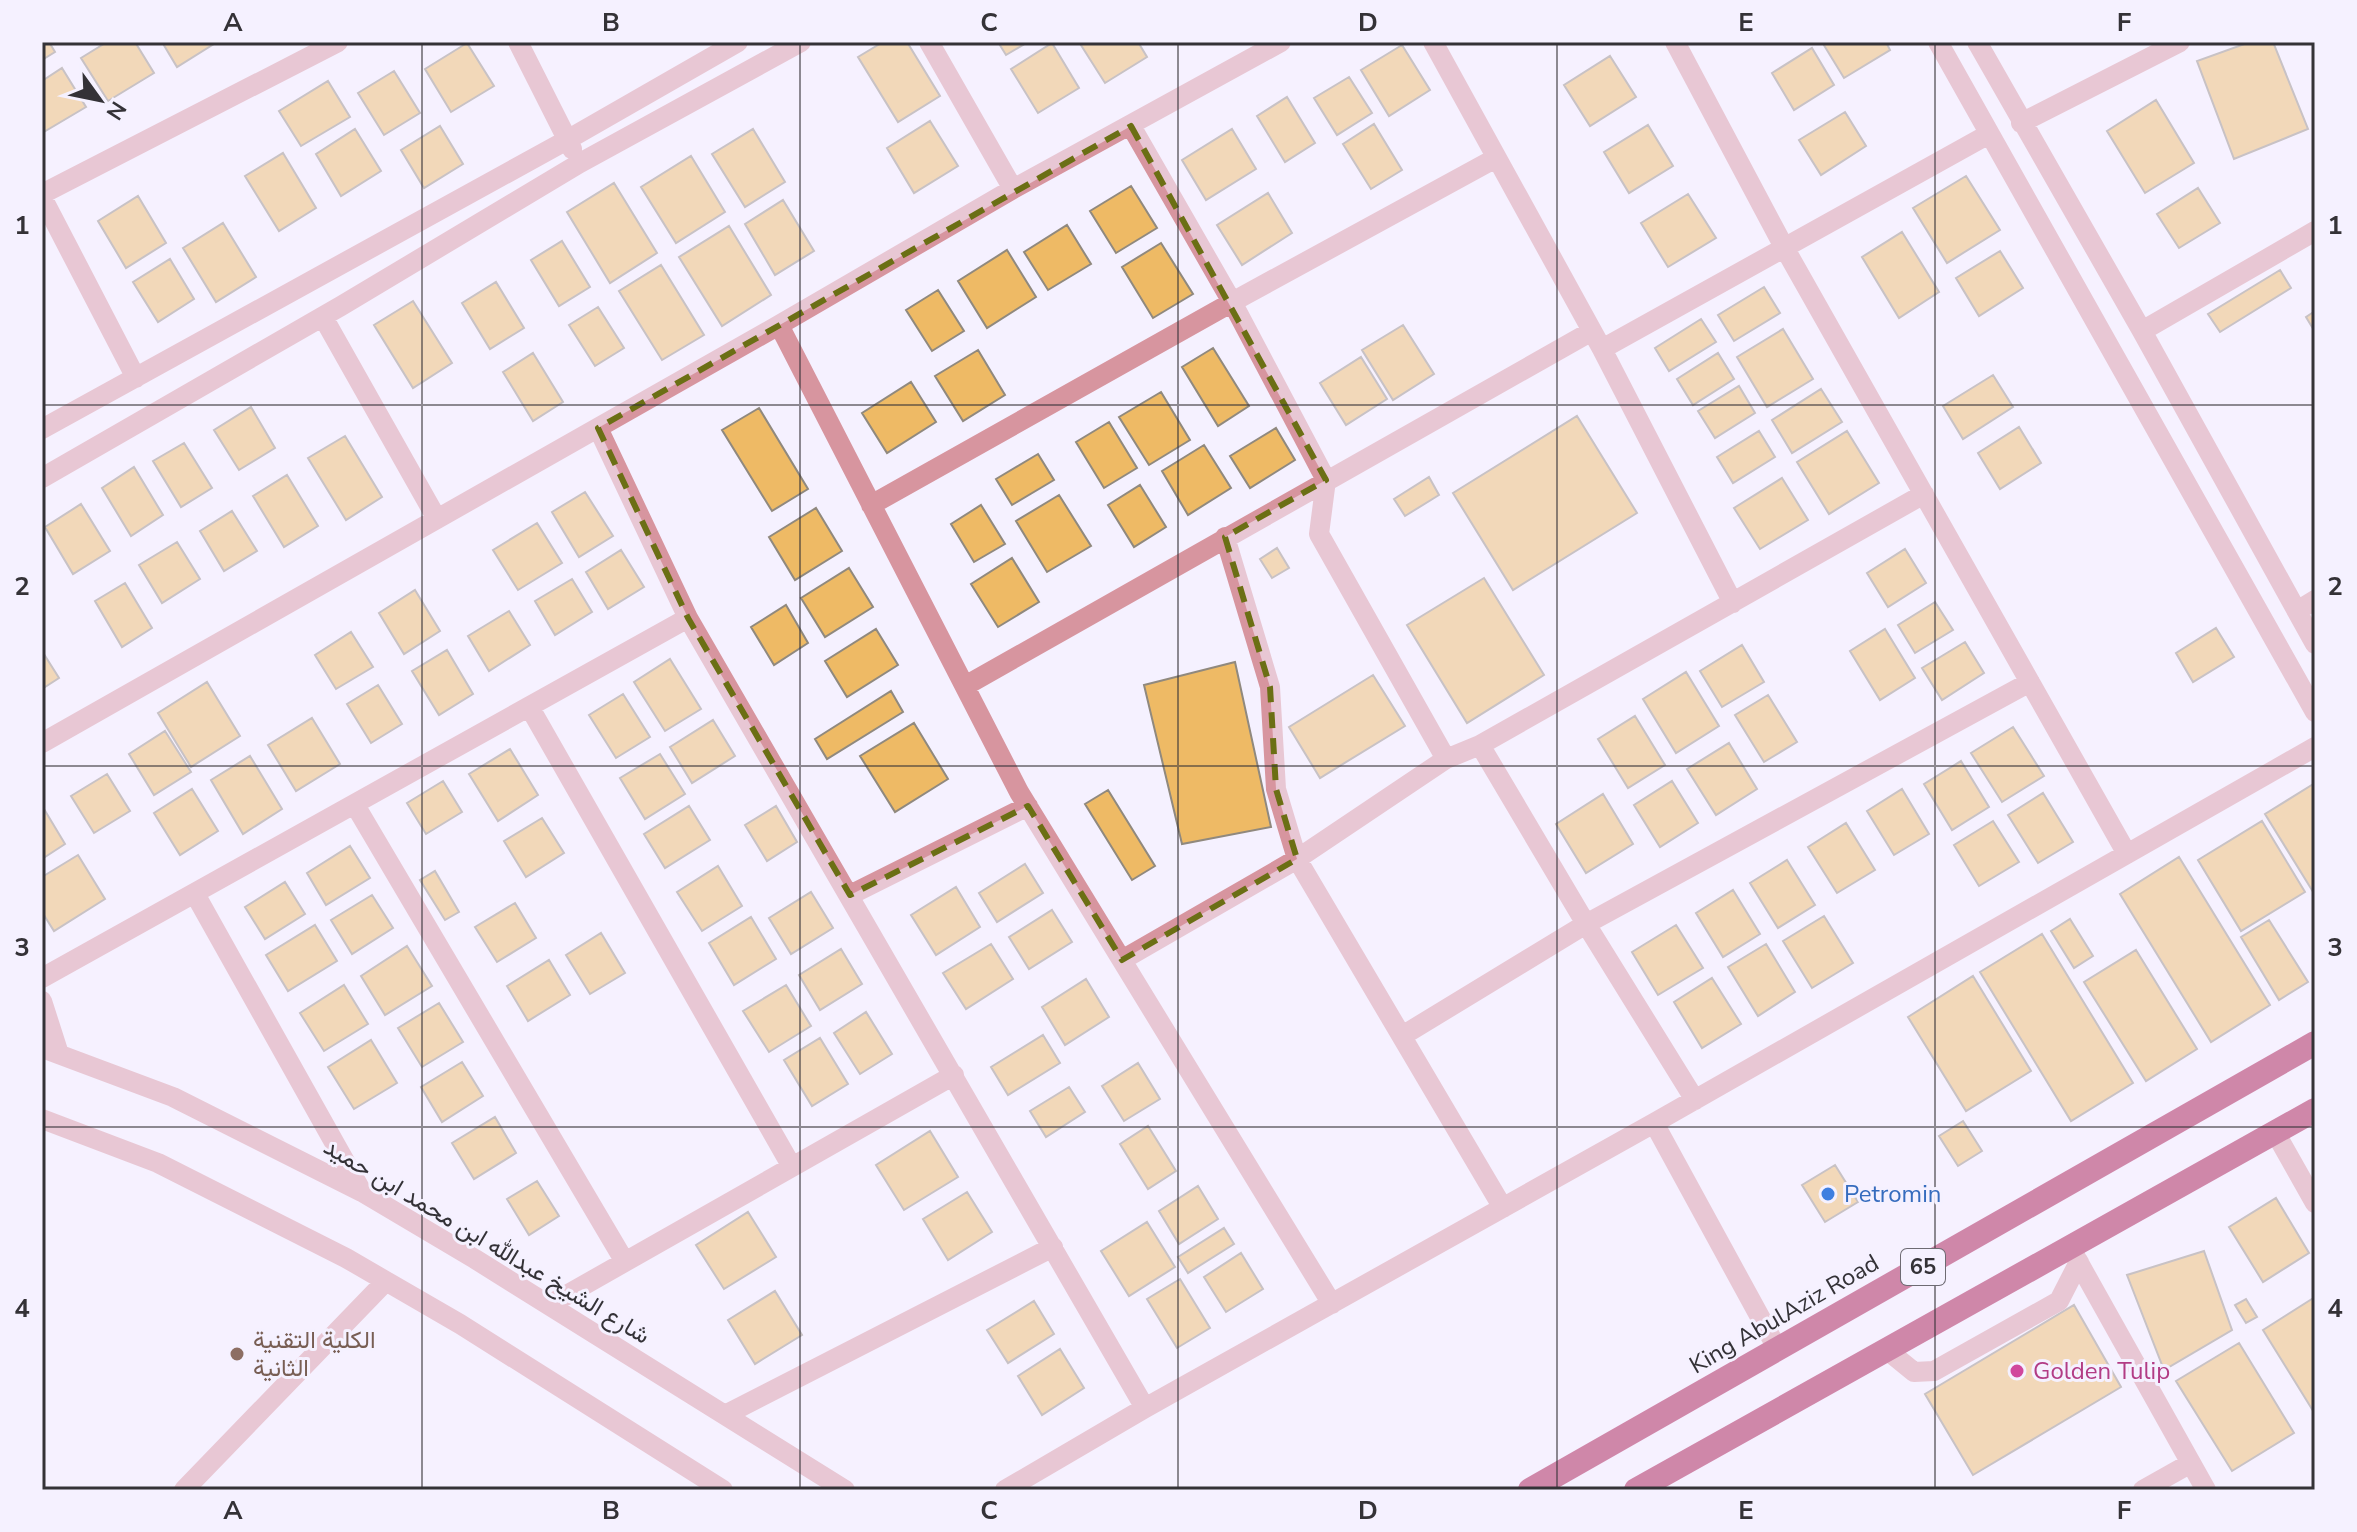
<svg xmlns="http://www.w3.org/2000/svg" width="2357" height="1532" viewBox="0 0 2357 1532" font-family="'Nunito Sans',Vazirmatn,sans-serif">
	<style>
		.building { fill: #eeba65; stroke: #90897e; stroke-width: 2 }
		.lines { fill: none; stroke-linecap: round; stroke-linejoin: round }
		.minor { stroke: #d7959f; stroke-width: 20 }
		.highway { stroke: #a10742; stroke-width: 24 }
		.marked { fill: none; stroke: #6b6f14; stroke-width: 6; stroke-dasharray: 16 10; stroke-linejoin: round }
		.grid { fill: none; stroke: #343237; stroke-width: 2; stroke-opacity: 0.55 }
		.shop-dot { fill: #3f7fe0; stroke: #f5f1ff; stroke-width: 3 }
		.education-dot { fill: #8d6e63; stroke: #f5f1ff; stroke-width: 3 }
		.hotel-dot { fill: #d1479c; stroke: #f5f1ff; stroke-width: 3 }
		.labels { text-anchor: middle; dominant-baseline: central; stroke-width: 6; stroke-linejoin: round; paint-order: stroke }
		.shield { fill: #f5f1ff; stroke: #6e6b73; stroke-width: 2 }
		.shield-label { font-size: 22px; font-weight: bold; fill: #343237 }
		.shop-label { font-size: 24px; fill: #366cbe; stroke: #f5f1ff; text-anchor: start }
		.street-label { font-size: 24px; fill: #343237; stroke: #f5f1ff }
		.education-label { font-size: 24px; fill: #785e54; stroke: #f5f1ff; text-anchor: start }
		.hotel-label { font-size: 24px; fill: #b23c85; stroke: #f5f1ff; text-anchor: start }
		.neatline { fill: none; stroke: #343237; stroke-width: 3 }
		.grid-label { font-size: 26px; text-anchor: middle; font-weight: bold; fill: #343237 }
	</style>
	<rect width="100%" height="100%" fill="#f5f1ff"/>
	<!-- building -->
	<path class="building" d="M42,42H49L55,52L42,60Z
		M107,42H135L154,73L108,101L81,58Z
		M162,42H217L177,67Z
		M883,42H907L940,96L898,122L858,57Z
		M998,42H1028L1006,55Z
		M1079,42H1138L1147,57L1105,83Z
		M1822,42H1886L1890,50L1844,78Z
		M2250,42H2273L2308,129L2234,159L2197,61Z
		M467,43L494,86L451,112L425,69Z
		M1052,43L1079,88L1038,113L1011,69Z
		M1402,45L1430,90L1389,116L1361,70Z
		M1812,48L1834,85L1794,110L1772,73Z
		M1610,56L1636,97L1590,126L1564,85Z
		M62,68L86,107L42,133V81Z
		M394,71L420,113L384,135L358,93Z
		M1349,77L1372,113L1337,135L1314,98Z
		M328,81L350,117L301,146L279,111Z
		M1287,97L1315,143L1285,162L1257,116Z
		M2156,100L2194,163L2145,193L2107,131Z
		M1845,112L1866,146L1821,175L1799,140Z
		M930,121L958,166L914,193L887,148Z
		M1374,124L1402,170L1371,189L1343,144Z
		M1648,125L1673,166L1629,193L1604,152Z
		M440,126L463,164L424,188L401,150Z
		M355,129L381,171L341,196L316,154Z
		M753,129L785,182L745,207L712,154Z
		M1232,129L1256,169L1206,200L1182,160Z
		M283,153L316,208L279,231L245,176Z
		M691,156L725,212L676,243L641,187Z
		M1966,176L2000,230L1947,263L1913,208Z
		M614,183L657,253L610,283L567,212Z
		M1131,186L1157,228L1116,253L1090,211Z
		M2198,188L2220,223L2179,248L2157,214Z
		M1268,193L1292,233L1242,265L1217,225Z
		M1688,194L1716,238L1668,267L1641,223Z
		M138,196L166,243L126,268L98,221Z
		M783,200L814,251L775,275L745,224Z
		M223,223L256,277L216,302L183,248Z
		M1067,225L1091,264L1048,290L1024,252Z
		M729,226L771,295L722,326L679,257Z
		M1902,232L1939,292L1899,318L1862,257Z
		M562,241L590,287L559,306L531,260Z
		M1161,243L1193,294L1153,318L1122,267Z
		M1007,250L1036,297L987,328L958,281Z
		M2000,251L2023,288L1979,316L1956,278Z
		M170,259L194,299L158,322L133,282Z
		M661,265L704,335L662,360L619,291Z
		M2280,270L2291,288L2220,332L2208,314Z
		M496,282L524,328L490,349L462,303Z
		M1764,287L1780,313L1734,341L1718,315Z
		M938,290L964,331L932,351L906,310Z
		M413,301L452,363L413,388L374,325Z
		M598,307L624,348L595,366L569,325Z
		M2315,311V332L2306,317Z
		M1701,319L1716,342L1669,371L1655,348Z
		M1403,325L1434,374L1393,400L1362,350Z
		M1783,329L1813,379L1767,407L1737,357Z
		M1213,348L1249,406L1218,426L1182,367Z
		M978,350L1005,395L963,421L935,376Z
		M533,353L563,402L533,421L503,372Z
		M1718,353L1734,379L1693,405L1677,379Z
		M1361,357L1387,399L1346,425L1320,383Z
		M1993,375L2013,407L1963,439L1943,406Z
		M911,382L936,422L887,453L862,413Z
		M1739,386L1755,413L1715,438L1698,411Z
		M1821,389L1842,422L1792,453L1772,420Z
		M1161,392L1190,440L1149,465L1119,417Z
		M251,407L275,448L239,470L214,430Z
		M759,408L808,489L772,511L722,430Z
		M1577,416L1637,513L1513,590L1453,493Z
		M1109,422L1137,468L1104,488L1076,442Z
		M2019,427L2041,463L2000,489L1978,453Z
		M1276,428L1295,460L1250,488L1230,456Z
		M1759,431L1775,457L1733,483L1717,457Z
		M1847,431L1879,483L1829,514L1797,462Z
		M345,436L382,497L346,520L308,458Z
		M184,443L212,488L181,507L153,461Z
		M1204,445L1231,488L1188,515L1162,471Z
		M1038,454L1054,480L1012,505L996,479Z
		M134,467L163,515L131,536L102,488Z
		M287,475L318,526L284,547L253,496Z
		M1429,477L1439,495L1405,516L1394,499Z
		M1782,478L1808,520L1760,549L1734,508Z
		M1140,485L1166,527L1134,547L1108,505Z
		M585,492L613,536L579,557L552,512Z
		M1059,495L1091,546L1047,572L1016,521Z
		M81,504L110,551L73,574L45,527Z
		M981,505L1005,544L974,562L951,524Z
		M816,508L842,551L795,580L769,537Z
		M232,511L257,551L224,571L200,531Z
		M537,523L562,563L518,590L493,550Z
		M177,542L200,579L162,603L139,565Z
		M1277,548L1289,568L1272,578L1260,559Z
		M1905,549L1926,583L1888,607L1867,573Z
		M621,550L644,587L608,609L586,572Z
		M1012,558L1039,602L998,627L971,584Z
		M849,568L873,607L825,637L801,598Z
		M1484,578L1544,675L1467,723L1407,625Z
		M572,579L592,612L555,635L535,601Z
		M125,583L152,628L122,647L95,601Z
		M415,590L440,631L404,654L379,613Z
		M1935,602L1953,630L1915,653L1898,625Z
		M786,605L808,643L774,665L751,627Z
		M509,611L530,645L489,671L468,636Z
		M2216,628L2234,657L2193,682L2176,653Z
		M876,629L898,665L847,697L825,661Z
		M1885,629L1915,678L1880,700L1850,651Z
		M351,632L373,667L336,689L315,655Z
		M1965,642L1984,673L1942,700L1922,668Z
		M1742,645L1764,682L1722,707L1700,671Z
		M447,650L473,694L439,715L412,671Z
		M42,651L59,678L42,689Z
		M670,659L701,709L665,731L634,682Z
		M1235,662L1271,827L1182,844L1144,685Z
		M1686,672L1719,726L1676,753L1643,699Z
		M1373,675L1405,726L1320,778L1289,727Z
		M207,682L240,736L191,767L158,713Z
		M378,685L402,724L371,743L347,704Z
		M891,691L903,712L827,759L815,739Z
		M623,694L650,737L616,758L589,715Z
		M1768,695L1797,742L1764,762L1735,715Z
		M1635,716L1665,765L1628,788L1598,739Z
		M312,718L340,764L296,791L268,745Z
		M713,720L735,756L692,783L670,747Z
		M914,723L948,779L895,812L860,756Z
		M2013,727L2044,776L2002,802L1971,753Z
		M165,731L191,772L154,795L129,754Z
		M1729,743L1757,789L1716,815L1687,769Z
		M510,749L538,795L498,821L469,774Z
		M660,754L685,794L645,819L620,778Z
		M250,756L282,809L243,834L211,780Z
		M1961,761L1989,807L1952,830L1924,784Z
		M107,774L130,811L94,833L71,796Z
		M443,781L462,812L426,834L407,803Z
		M1672,781L1698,823L1660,847L1634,805Z
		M2315,783V895L2265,814Z
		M192,789L218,831L180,855L154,813Z
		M1902,789L1929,834L1894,855L1867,811Z
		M1108,790L1155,866L1132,880L1085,804Z
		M2043,793L2073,842L2038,863L2008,815Z
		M1603,794L1633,844L1586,873L1556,824Z
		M689,806L710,840L665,868L644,834Z
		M776,806L797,842L767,861L745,825Z
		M44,809L65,844L42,859V810Z
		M542,818L564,853L526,877L504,841Z
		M1993,821L2019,862L1979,886L1954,845Z
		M2262,821L2305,892L2241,931L2198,860Z
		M1846,823L1875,870L1837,893L1808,847Z
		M350,846L370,878L326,905L307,873Z
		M78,855L105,899L54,931L42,912V877Z
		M2179,857L2270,1005L2211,1042L2120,894Z
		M1787,860L1815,905L1778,928L1750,883Z
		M1025,864L1043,893L997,922L979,893Z
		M718,866L742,906L702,931L677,892Z
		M435,871L459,912L445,920L420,880Z
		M285,882L305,914L265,939L245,907Z
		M956,887L980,927L936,955L911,915Z
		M1733,890L1760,934L1723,957L1696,913Z
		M811,892L833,928L791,954L769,918Z
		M372,895L393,928L352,954L331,920Z
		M515,903L536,938L497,962L475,927Z
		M1052,910L1072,942L1029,969L1009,937Z
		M1824,916L1853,963L1812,988L1783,941Z
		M751,917L776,959L734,985L709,943Z
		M2070,919L2093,956L2074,968L2051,931Z
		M2269,920L2308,982L2279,1000L2241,937Z
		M315,925L337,961L288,991L266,955Z
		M1676,925L1703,968L1658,995L1632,952Z
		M601,933L625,973L590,994L566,955Z
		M2042,934L2133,1083L2071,1121L1980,972Z
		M991,944L1013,979L966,1009L943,973Z
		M1766,944L1795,992L1758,1016L1728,967Z
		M407,946L432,986L385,1015L361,976Z
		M841,949L862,984L820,1010L799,975Z
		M2136,950L2197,1049L2146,1081L2084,982Z
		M549,960L570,995L528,1021L507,986Z
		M1973,976L2031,1071L1966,1111L1908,1017Z
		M1712,978L1741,1024L1702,1048L1674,1002Z
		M1086,979L1109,1017L1065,1045L1042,1007Z
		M344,985L368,1024L324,1051L300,1013Z
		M786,985L811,1026L769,1052L743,1011Z
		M439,1003L463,1042L422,1067L398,1028Z
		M866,1012L892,1054L860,1074L834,1033Z
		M1043,1035L1060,1063L1008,1095L991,1067Z
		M820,1038L848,1084L812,1106L784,1060Z
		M371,1040L397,1083L354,1109L328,1067Z
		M462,1062L483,1096L442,1122L421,1087Z
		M1138,1063L1160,1099L1124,1121L1102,1086Z
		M1069,1087L1085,1112L1046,1137L1030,1111Z
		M495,1117L516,1153L474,1179L452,1143Z
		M1963,1121L1982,1151L1958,1166L1939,1136Z
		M1148,1126L1176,1171L1148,1189L1120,1144Z
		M930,1131L958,1177L904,1210L876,1165Z
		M1835,1165L1858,1202L1825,1222L1802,1185Z
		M537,1181L559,1216L529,1235L507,1199Z
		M1198,1186L1218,1219L1179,1244L1159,1211Z
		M967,1192L992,1232L948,1260L923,1219Z
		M2276,1198L2309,1253L2263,1282L2229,1227Z
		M748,1212L776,1257L724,1289L696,1245Z
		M1147,1222L1175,1267L1129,1296L1101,1251Z
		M1224,1228L1234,1244L1188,1273L1178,1257Z
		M2204,1251L2232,1330L2164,1370L2127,1275Z
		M1241,1253L1263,1289L1226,1312L1204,1277Z
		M1180,1279L1210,1328L1177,1348L1147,1299Z
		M775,1291L802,1335L755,1364L728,1320Z
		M2315,1297V1414L2263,1330Z
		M2246,1299L2257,1317L2246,1323L2235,1305Z
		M1034,1301L1054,1334L1008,1363L987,1330Z
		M2074,1305L2121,1387L1973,1475L1925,1394Z
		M2239,1343L2294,1433L2232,1471L2176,1381Z
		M1060,1349L1084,1388L1042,1415L1018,1376Z"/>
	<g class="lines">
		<!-- minor -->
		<path class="minor" d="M518,42L572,149
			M929,42L1013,189
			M1433,42L1602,349L1733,603
			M1675,42L1784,247L2127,854
			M1938,42L2315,712
			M1977,42L2142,331L2315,644
			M2021,123L2180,42
			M1131,126L1232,302L1326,480L1319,534L1446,759
			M42,194L338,42
			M42,197L136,378
			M323,317L437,519
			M779,325L1019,792L1332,1304
			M2142,331L2315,231
			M1602,349L1989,134
			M598,428L688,618L1145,1408
			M42,429L567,140L738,42
			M42,478L341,306L580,163L801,42
			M871,505L1245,295L1496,158
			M1225,537L1270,687L1276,789L1297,859L1503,1208
			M2297,611L2315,600
			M965,686L1592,331
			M530,708L792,1167
			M42,743L779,325L1013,189L1281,42
			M1480,745L1586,924L1695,1100
			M355,805L625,1262
			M195,894L362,1192
			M850,895L1028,806
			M1122,960L1297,859L1446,759L1480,745L1924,494
			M42,978L688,618
			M42,1001L59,1054
			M1402,1036L1586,924L2030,682
			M42,1048L173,1097L362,1192L475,1259L845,1490
			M42,1119L158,1163L346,1258L460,1324L723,1490
			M1654,1123L1778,1350
			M2275,1132L2315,1203
			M2070,1247L2206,1490
			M549,1305L954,1075
			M1887,1350L1914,1372L1934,1371L2059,1301L2079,1262
			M725,1415L1053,1247
			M184,1490L386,1281
			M1005,1490L1145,1408L1654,1123L2315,747
			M2143,1490L2191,1463"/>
		<!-- highway -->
		<path class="highway" d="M1530,1490L2315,1043
			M1636,1490L2315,1110"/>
	</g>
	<!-- marked area -->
	<path d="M0 0H2357V1532H0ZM1131,126L1326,480L1225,537L1270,687L1276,789L1297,859L1122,960L1028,806L850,895L688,618L598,428Z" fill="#f5f1ff" fill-opacity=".55" fill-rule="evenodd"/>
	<path class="marked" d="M1131,126L1326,480L1225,537L1270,687L1276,789L1297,859L1122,960L1028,806L850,895L688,618L598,428Z"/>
	<!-- grid -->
	<path class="grid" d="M422,42V1490M800,42V1490M1178,42V1490M1557,42V1490M1935,42V1490M42,405H2315M42,766H2315M42,1127H2315"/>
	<!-- markers -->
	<circle class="shop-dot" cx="1828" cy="1194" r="8"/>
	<circle class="education-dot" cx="237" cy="1354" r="8"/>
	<circle class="hotel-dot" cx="2017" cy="1371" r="8"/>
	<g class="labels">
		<!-- shield labels -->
		<rect class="shield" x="1901" y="1249" width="44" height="36" rx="6"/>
		<g class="shield-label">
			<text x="1923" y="1267">65</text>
		</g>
		<!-- shop labels -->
		<g class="shop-label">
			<text x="1844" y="1194">Petromin</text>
		</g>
		<!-- street labels -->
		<g class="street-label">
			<text transform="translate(487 1241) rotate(31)">شارع الشيخ عبدالله ابن محمد ابن حميد</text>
			<text transform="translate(1784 1314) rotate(-30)">King AbulAziz Road</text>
		</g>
		<!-- education labels -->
		<g class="education-label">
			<text x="253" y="1340">الكلية التقنية<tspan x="253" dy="28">الثانية</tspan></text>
		</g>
		<!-- hotel labels -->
		<g class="hotel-label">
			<text x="2033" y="1371">Golden Tulip</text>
		</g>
	</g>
	<!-- border -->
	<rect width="2357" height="1532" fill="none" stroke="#f5f1ff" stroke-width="88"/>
	<!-- north arrow -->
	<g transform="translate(100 100) rotate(123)" stroke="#f5f1ff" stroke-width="6" paint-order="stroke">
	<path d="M0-6L14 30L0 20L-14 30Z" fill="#343237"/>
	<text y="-12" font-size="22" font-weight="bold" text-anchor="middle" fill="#343237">N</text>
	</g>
	<rect x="44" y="44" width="2269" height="1444" class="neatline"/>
	<g class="grid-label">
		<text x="233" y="31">A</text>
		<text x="611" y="31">B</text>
		<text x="989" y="31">C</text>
		<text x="1368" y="31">D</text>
		<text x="1746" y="31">E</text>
		<text x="2124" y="31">F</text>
		<text x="22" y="234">1</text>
		<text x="2335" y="234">1</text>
		<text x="22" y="595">2</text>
		<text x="2335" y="595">2</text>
		<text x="22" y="956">3</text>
		<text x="2335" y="956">3</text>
		<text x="22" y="1317">4</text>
		<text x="2335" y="1317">4</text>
		<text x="233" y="1519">A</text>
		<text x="611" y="1519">B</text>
		<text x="989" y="1519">C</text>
		<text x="1368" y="1519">D</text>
		<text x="1746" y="1519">E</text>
		<text x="2124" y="1519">F</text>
	</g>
</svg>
